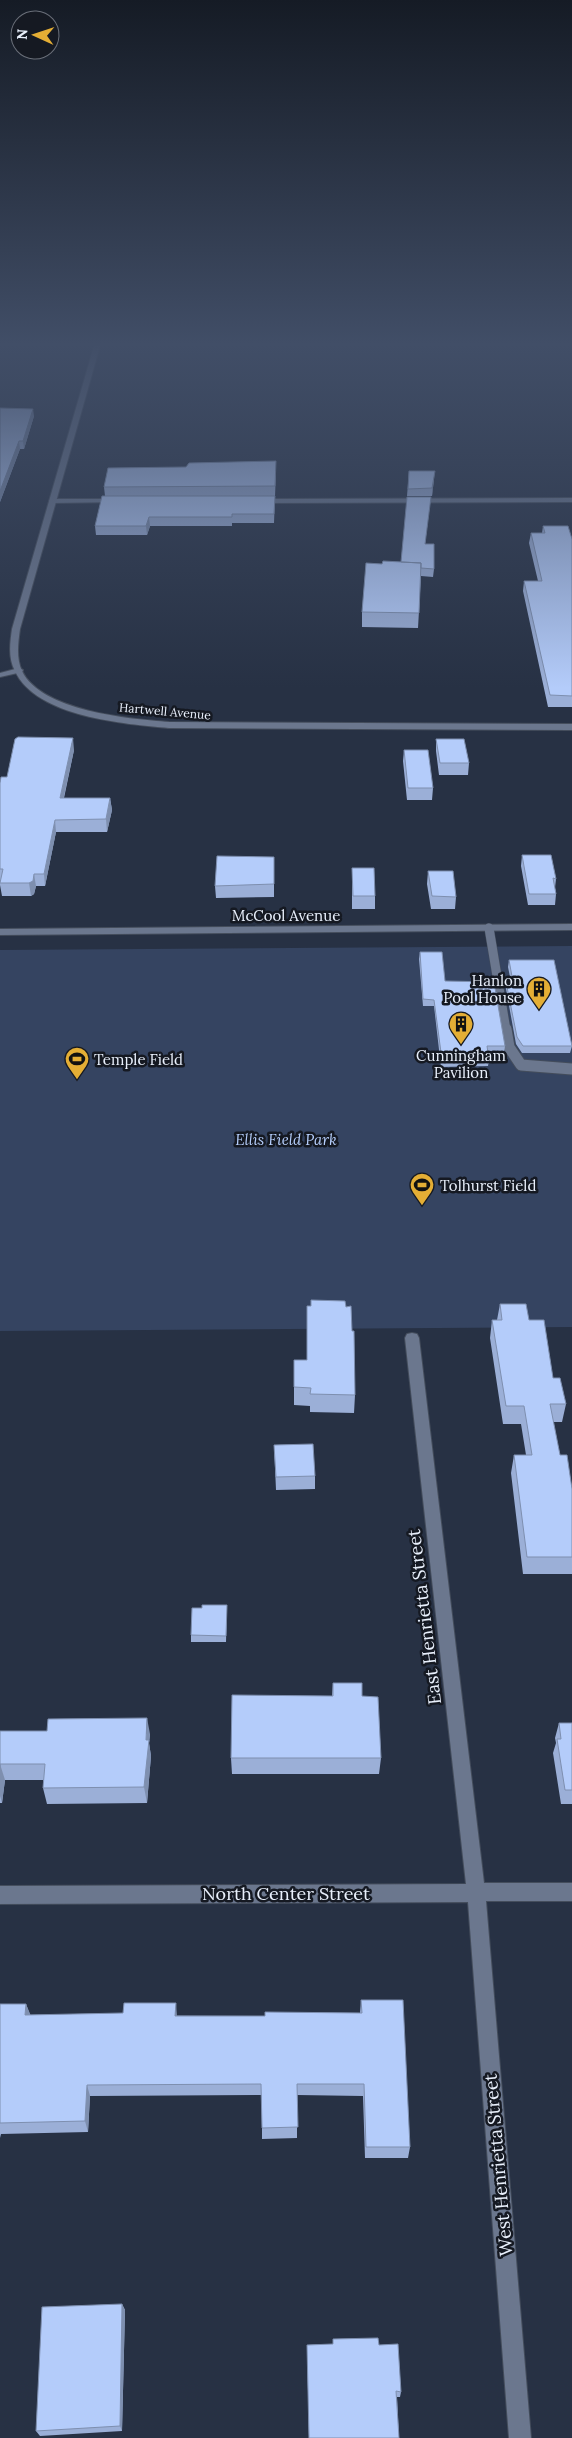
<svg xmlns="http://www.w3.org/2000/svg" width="572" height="2438" viewBox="0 0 572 2438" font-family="Lora,serif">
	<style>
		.green { fill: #354461 }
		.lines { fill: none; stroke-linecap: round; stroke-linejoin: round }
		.service-far1-casing { stroke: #444d5c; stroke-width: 10 }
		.service-casing { stroke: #444d5c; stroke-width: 13 }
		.minor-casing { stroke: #444d5c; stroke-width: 2 }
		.tertiary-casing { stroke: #444d5c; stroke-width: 2 }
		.service-far1 { stroke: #6b778e; stroke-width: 9 }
		.service { stroke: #6b778e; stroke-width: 11 }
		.minor { fill: #6b778e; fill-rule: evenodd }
		.tertiary { fill: #6b778e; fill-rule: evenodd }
		.wall { fill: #9bafd7 }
		.shaded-wall { fill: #7e8faf }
		.building { fill: #b4ccfa; stroke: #7e8faf }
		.labels { text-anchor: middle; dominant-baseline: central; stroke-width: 5; stroke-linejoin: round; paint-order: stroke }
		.far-street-label { font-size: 12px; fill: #e9f0fc; stroke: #151922 }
		.street-label { font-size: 15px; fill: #e9f0fc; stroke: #151922 }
		.poi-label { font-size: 15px; fill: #e9f0fc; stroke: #151922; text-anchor: start }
		.park-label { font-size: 15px; font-style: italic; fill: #b6cffd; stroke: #151922 }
		.near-street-label { font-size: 18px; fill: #e9f0fc; stroke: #151922 }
	</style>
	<rect width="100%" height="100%" fill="#273144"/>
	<!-- green -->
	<path class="green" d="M572,946V1327L0,1331V950Z"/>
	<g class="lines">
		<defs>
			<path id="service-far1" d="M489,928L506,1030"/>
			<path id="service" d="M506,1029L509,1047L521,1065L572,1069"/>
			<path id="minor" d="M572,498V502L260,503L257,501L260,499Z
				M117,499L119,500V502L52,503L49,501L52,499Z
				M19,668L23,670L22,672L0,677V673Z
				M572,924V930L0,935V929Z
				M412,1333L417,1334L419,1338L484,1883H572V1901H486L531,2438H509L468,1902L0,1904V1886L466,1884L405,1338L407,1334Z"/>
			<path id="tertiary" d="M94,346H100L20,629C18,643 16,658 22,671C41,711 130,719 169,722L572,724V730L169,728C125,724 36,717 15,671C8,658 10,643 12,629Z"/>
		</defs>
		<!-- service-far1 casing -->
		<use href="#service-far1" class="service-far1-casing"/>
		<!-- service casing -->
		<use href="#service" class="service-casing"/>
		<!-- minor casing -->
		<use href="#minor" class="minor-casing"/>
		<!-- tertiary casing -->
		<use href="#tertiary" class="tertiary-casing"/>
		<!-- service-far1 -->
		<use href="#service-far1" class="service-far1"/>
		<!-- service -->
		<use href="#service" class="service"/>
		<!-- minor -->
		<use href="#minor" class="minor"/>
		<!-- tertiary -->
		<use href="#tertiary" class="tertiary"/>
	</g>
	<!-- wall -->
	<path class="wall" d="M0,408L34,416L24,449H20L0,502Z
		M276,471L274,523H232V526H150L147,535H96L95,526L105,496L104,487Z
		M409,471L434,479L432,496H407Z
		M430,504L425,544L434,569L433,577L421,576L418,628L362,627V612L382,564L401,562Z
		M543,526L572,539V707H548L523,591L524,581H538L529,543L531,533H542Z
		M436,739L469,763L468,775H439L436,751Z
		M74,750L64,798H110L112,810L107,832H56L45,886H36L34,894L31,896H2L0,885V783L7,777Z
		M404,750L433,788L432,800H407L403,761Z
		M522,855L556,879L555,888L556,894L555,905H528L521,866Z
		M274,857V897L216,898L215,886Z
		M352,868L375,896V909H352Z
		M428,871L456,897L455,909H431L427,884Z
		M420,952L445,981L505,1046L504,1053H488L489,1060L488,1066L441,1067L434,1006H423L419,959Z
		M509,960L572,1046L570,1053H522L516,1044L506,989V982H511L508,967Z
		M500,1304L529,1320L553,1378L566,1404L562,1422H553L560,1455L572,1489V1574H523L511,1473L514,1455H526L521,1424H503L490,1338L492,1320H497Z
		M346,1307L352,1331L355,1395L354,1413L310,1412V1406L294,1405V1360H307Z
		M274,1445L315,1476V1489L276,1490Z
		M227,1605L226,1642H191V1635L202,1608Z
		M333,1683L362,1696L381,1758L379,1774H232L231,1758L332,1696Z
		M559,1723H572V1804H561L553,1753L556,1743L555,1738Z
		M0,1731L150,1734L149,1743L151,1756L147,1803L47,1804L43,1788V1780H5L2,1803H0Z
		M361,2000L410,2147L408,2158H365L363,2096L297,2095V2138L262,2139V2095L90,2096L88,2132L1,2134L0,2138V2004H26L30,2015L265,2016L360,2013Z
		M122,2304L125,2310L122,2431L40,2436L36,2431Z
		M333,2339L379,2345L401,2392L400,2397H397L399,2438H309L307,2345L333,2344Z"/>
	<!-- shaded-wall -->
	<path class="shaded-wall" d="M33,409L34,416L24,449L23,441Z
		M19,441L20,449L0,502V491Z
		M435,471L434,479L432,496V488Z
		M149,517L150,526L147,535L146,526Z
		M73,738L74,750L61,810L60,798Z
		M110,798L112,810L107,832L106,819Z
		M55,820L56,832L45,886L44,874Z
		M34,874L36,886L34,894L31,896L29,883Z
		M147,1718L150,1734L149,1743L151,1756L147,1803L144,1787Z
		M0,1764L5,1780L2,1803L0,1796Z
		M176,2003L177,2016V2028L175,2016Z
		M26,2004L31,2016L25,2015Z
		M87,2085L90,2096L88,2132L85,2121Z
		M122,2304L125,2310L122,2431L120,2426Z"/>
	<!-- building -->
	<path class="building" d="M0,408L33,409L23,441H19L0,491Z
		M276,461L275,486L104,487L108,468L186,467L189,463Z
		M409,471H435L432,488L408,489Z
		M102,496H275L274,514H232V517H149L146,526H95Z
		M407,497H431L425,544H434V569L421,568V563L401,562Z
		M543,526H568L572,539V696L550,695L524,581H542L531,533H545Z
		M383,561L421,563L419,613L362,612L366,563L382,564Z
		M18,737L73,738L60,798H110L106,819L55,820L44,874H34L33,881L29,883H0L3,869H0V783L1,777H7L15,739Z
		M436,739H464L469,763H440Z
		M404,750H428L433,788H408Z
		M522,855H551L556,879L553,878L556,894H529Z
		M217,856L274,857V884L215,886Z
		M352,868H374L375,896H353Z
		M428,871H453L456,897L432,896Z
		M420,952H442L445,981L494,982L505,1046H487L489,1060H442L434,1000L423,999Z
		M509,960H554L572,1046H523L517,1037L506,982H513Z
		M311,1300L345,1301L346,1307L351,1306L352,1331H354L355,1395L310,1394L311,1388L294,1387V1360H307V1306H311Z
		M500,1304H526L529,1320H544L553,1378H560L566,1404H550L560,1455H567L572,1489V1557H527L514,1455H532L524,1406H506L492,1320H502Z
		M313,1444L315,1476L276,1477L274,1445Z
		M202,1605H227L226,1636L191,1635L192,1608H202Z
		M333,1683H362V1696L378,1697L381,1758H231L232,1695L333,1696Z
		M147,1718L146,1740H149L144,1787L43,1788L45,1764H0V1767V1731H47L48,1719Z
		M559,1723H572V1790H565L557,1739H561Z
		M361,2000H403L410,2147H366L364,2084H297L298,2127L262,2128L261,2084L87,2085L85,2121L0,2123V2004H26L25,2015L123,2013L124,2003H176L175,2016H265V2012L362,2013Z
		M122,2304L120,2426L36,2431L42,2307Z
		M378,2338L379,2345L398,2344L401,2392L396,2391L399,2438H309L307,2345L333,2344V2339Z"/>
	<!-- sky -->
	<linearGradient id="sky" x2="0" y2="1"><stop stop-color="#151b25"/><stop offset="0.5" stop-color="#414e67"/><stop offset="1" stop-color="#414e67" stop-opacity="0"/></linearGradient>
	<rect width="572" height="688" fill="url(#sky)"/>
	<!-- icons -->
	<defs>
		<symbol id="building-pin" viewBox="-11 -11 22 30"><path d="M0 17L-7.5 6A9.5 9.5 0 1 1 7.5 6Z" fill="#e4ae35" stroke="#151922"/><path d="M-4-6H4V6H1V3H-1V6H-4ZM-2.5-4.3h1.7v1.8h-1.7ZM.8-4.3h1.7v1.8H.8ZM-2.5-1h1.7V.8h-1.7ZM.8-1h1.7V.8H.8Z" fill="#111"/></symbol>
		<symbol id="stadium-pin" viewBox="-11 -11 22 30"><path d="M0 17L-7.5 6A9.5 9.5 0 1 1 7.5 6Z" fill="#e4ae35" stroke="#151922"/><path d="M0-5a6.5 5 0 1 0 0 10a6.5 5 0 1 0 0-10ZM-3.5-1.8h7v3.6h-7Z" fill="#111"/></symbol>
	</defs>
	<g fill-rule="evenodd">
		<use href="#building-pin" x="525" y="975" width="28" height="38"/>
		<use href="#building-pin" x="447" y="1010" width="28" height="38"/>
		<use href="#stadium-pin" x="63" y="1045" width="28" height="38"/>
		<use href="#stadium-pin" x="408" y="1171" width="28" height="38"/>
	</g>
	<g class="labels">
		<!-- far-street labels -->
		<g class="far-street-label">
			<text transform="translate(165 711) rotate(5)">Hartwell Avenue</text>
		</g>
		<!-- street labels -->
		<g class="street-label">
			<text x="286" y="915">McCool Avenue</text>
		</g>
		<!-- poi labels -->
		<g class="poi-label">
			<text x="522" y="980" text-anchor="end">Hanlon<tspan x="522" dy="17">Pool House</tspan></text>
			<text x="461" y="1055" text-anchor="middle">Cunningham<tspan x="461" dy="17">Pavilion</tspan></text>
			<text x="94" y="1059">Temple Field</text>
			<text x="440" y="1185">Tolhurst Field</text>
		</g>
		<!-- park labels -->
		<g class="park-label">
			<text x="286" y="1139">Ellis Field Park</text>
		</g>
		<!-- near-street labels -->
		<g class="near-street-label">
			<text transform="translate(424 1617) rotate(-97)">East Henrietta Street</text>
			<text x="286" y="1893">North Center Street</text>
			<text transform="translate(498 2165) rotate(-95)">West Henrietta Street</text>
		</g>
	</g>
	<!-- north arrow -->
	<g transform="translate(35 35) rotate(273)"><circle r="24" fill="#151922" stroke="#6a6f79"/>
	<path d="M0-4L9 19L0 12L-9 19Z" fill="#e4ae35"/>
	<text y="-8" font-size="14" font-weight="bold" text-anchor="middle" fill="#e9f0fc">N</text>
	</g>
</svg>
